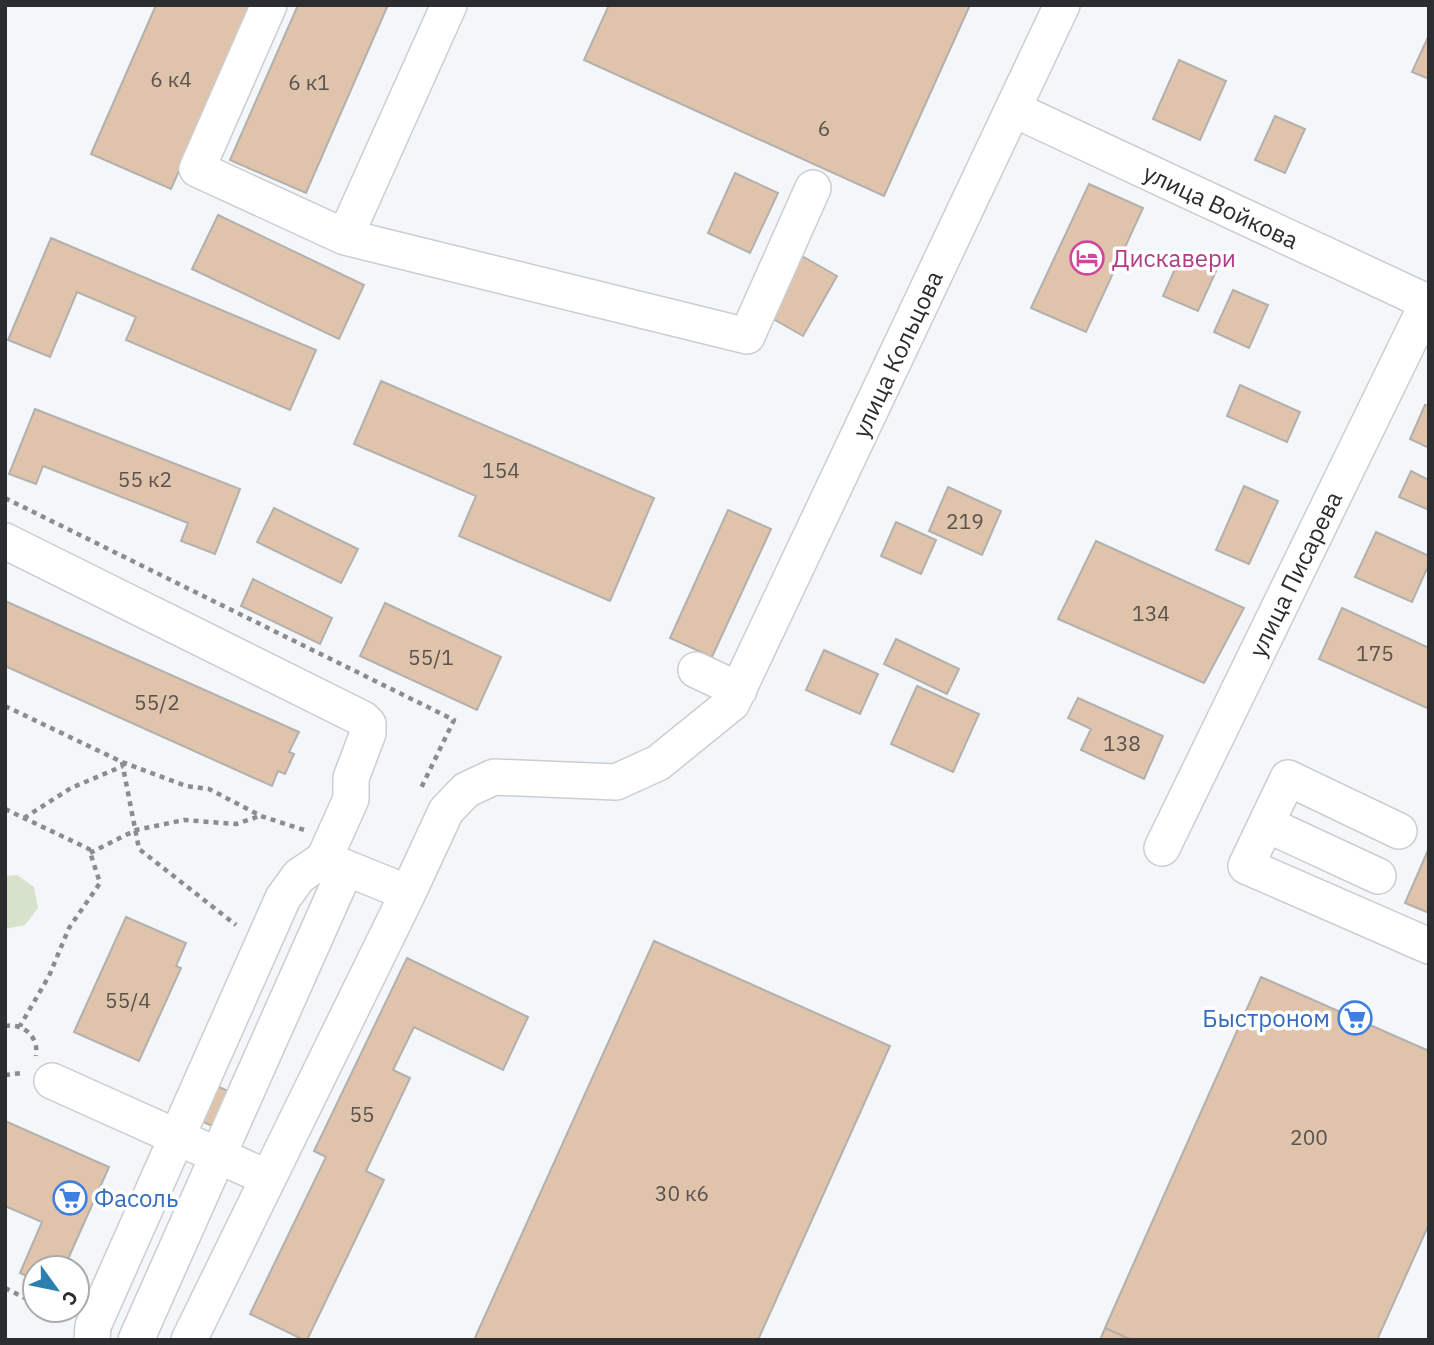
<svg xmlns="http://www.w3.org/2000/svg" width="1434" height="1345" viewBox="0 0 1434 1345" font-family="'IBM Plex Sans',sans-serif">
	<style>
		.green { fill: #d7e2cd }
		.building { fill: #dfc3ab; stroke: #b3b0ae; stroke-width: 2 }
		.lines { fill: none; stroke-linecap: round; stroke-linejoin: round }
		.minor-casing { stroke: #cbced0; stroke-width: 38 }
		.path { stroke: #8a8c8e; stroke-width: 4.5; stroke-dasharray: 5 5; stroke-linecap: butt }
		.minor { stroke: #fff; stroke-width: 35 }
		.labels { text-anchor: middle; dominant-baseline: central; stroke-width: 7; stroke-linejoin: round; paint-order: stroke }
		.number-label { font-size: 21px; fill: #59524d }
		.street-label { font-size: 24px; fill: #2c2d2e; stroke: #fff }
		.hotel-label { font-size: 24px; fill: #b23c85; stroke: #fff; text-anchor: start }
		.shop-label { font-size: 24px; fill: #366cbe; stroke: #fff; text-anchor: end }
	</style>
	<rect width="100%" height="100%" fill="#f4f7fa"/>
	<!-- green -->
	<path class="green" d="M17,875L34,887L38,908L25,925L5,929V876Z"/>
	<!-- building -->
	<path class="building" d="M156,5H252L171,189L91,154Z
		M298,5H388L306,193L230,160Z
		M609,5H970L884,196L584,60Z
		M1429,35V79L1412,72Z
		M1179,60L1226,81L1200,140L1153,119Z
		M1275,116L1305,129L1285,173L1255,160Z
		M735,173L778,193L750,253L708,233Z
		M1089,184L1143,208L1086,332L1031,308Z
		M218,215L364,285L339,339L192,269Z
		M51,238L316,350L290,410L126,340L136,317L77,292L50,357L8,340Z
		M1182,253L1217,269L1198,311L1163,296Z
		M802,256L837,276L803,336L768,316Z
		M1233,290L1268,305L1249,348L1214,332Z
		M381,381L654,498L610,601L459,536L476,496L354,444Z
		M1240,385L1300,412L1287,442L1227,416Z
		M1425,405L1429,406V448L1410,439Z
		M35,409L240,489L215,554L181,541L188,523L43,466L36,484L9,474Z
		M1411,471L1429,480V510L1399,497Z
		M1244,486L1278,501L1249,564L1216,550Z
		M948,487L1001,511L982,555L929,531Z
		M274,508L358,549L341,583L257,542Z
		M728,510L771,529L712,657L670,638Z
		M896,522L936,540L921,574L881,556Z
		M1376,532L1429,556V564L1412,602L1355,577Z
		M1096,541L1244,608L1204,683L1058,619Z
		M253,579L332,618L320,644L241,606Z
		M5,601L299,732L289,752L294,754L285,774L278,771L272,786L5,666Z
		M385,603L501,657L477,710L360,656Z
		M1342,608L1429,648V709L1319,659Z
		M896,639L959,669L947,694L884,664Z
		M824,650L878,674L860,714L806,690Z
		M917,686L979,714L953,772L891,744Z
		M1078,698L1163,736L1144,779L1081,750L1091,729L1068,718Z
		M1429,848V913L1405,903Z
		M126,917L186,943L176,966L181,968L139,1061L74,1032Z
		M654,941L890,1046L758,1340H474Z
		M407,958L528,1017L503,1070L414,1027L393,1070L410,1078L366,1171L384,1180L307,1340H304L250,1314L326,1157L314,1151Z
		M1261,977L1429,1051V1224L1377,1340H1132L1105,1328Z
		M215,1085L230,1092L214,1127L199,1120Z
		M5,1121L109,1167L64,1268H35V1280L20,1273L42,1222L5,1206Z
		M1105,1328L1132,1340H1100Z"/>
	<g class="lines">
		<defs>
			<path id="minor" d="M269,5L197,169L345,237
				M449,5L345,237L747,336L813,188
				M1013,109L1429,303
				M5,541L363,719L368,724V733L351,778V799L324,859L408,893L446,811L466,790L494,777L616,782L658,763L732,703L1062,5
				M696,670L739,690
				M1266,824L1288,778L1399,831
				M1162,848L1429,300
				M1378,876L1266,824L1246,866L1429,946
				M52,1081L268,1178
				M92,1340L93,1326L283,898L299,876L324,859
				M136,1340L346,868
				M189,1340L408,893"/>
		</defs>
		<!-- minor casing -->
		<use href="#minor" class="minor-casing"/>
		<!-- path -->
		<path class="path" d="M5,498L454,720L421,788
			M5,706L122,762L186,786L209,789L261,816L304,830
			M122,762L139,849L236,925
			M5,809L89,849L100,883L69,928L49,976L20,1026
			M24,818L71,788L123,766
			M90,853L136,830L184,820L236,824L260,816
			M5,1026C24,1023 39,1037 36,1056
			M5,1075L22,1073
			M5,1288L35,1303
			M48,1310L64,1319"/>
		<!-- minor -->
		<use href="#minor" class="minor"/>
	</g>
	<!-- icons -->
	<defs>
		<symbol id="hotel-ring" viewBox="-11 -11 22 22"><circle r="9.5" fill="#fff" stroke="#d1479c" stroke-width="1.5"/><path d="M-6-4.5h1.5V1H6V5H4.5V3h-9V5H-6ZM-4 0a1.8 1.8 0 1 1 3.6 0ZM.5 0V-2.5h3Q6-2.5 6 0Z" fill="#d1479c"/></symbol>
		<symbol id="supermarket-ring" viewBox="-11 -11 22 22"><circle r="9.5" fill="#fff" stroke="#3f7fe0" stroke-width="1.5"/><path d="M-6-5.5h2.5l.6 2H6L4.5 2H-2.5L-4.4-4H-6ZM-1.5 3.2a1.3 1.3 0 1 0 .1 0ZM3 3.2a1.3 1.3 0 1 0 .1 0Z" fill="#3f7fe0"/></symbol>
	</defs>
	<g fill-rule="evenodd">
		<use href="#hotel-ring" x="1068" y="239" width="38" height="38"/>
		<use href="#supermarket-ring" x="1336" y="999" width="38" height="38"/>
		<use href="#supermarket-ring" x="51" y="1179" width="38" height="38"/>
	</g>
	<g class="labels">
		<!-- number labels -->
		<g class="number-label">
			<text x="171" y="79">6 к4</text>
			<text x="309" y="82">6 к1</text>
			<text x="824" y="128">6</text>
			<text x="501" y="470">154</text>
			<text x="145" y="479">55 к2</text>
			<text x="965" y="521">219</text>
			<text x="1151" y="613">134</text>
			<text x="1375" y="653">175</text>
			<text x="431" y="657">55/1</text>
			<text x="157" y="702">55/2</text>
			<text x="1122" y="743">138</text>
			<text x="128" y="1000">55/4</text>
			<text x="362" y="1114">55</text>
			<text x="1309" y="1137">200</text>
			<text x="682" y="1193">30 к6</text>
		</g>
		<!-- street labels -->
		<g class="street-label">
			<text transform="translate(1221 206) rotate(25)">улица Войкова</text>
			<text transform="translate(897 354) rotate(-65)">улица Кольцова</text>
			<text transform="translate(1295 574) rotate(-64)">улица Писарева</text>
		</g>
		<!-- hotel labels -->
		<g class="hotel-label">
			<text x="1112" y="258">Дискавери</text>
		</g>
		<!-- shop labels -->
		<g class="shop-label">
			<text x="1330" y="1018">Быстроном</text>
			<text x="94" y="1198" text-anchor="start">Фасоль</text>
		</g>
	</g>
	<!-- border -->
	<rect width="1434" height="1345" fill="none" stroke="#2c2d2e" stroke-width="14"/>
	<!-- north arrow -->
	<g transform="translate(56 1289) rotate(123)"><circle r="33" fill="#ffffff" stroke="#ababab" stroke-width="2"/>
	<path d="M0-5L12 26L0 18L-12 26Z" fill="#2c80b0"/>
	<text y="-10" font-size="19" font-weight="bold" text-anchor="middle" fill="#2c2d2e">С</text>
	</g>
</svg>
